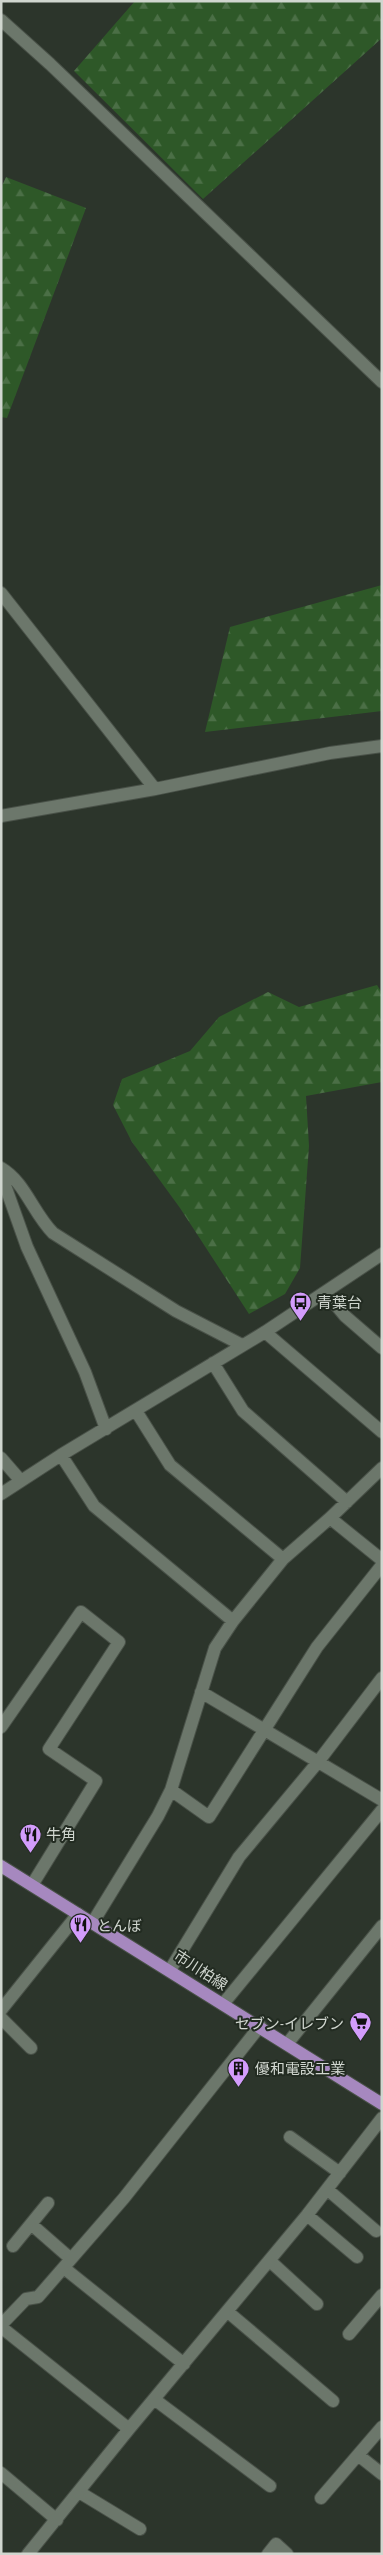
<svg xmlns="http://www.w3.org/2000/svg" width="383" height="2555" viewBox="0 0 383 2555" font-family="'PT Sans Narrow','Noto Sans JP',sans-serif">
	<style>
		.forest { fill: url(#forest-firs) }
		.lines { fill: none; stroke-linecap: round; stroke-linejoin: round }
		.minor-casing { stroke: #495148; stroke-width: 14 }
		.major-casing { stroke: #495148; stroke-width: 14 }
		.minor { stroke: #6c776b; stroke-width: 12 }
		.major { stroke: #a688bf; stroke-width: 12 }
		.labels { text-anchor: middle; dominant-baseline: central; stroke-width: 4; stroke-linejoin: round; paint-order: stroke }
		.poi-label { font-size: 15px; fill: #d0d6cf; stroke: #222b21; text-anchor: start }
		.street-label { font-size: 15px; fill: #d0d6cf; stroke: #222b21 }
	</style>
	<defs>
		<pattern id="forest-firs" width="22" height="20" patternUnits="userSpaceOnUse" patternTransform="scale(1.25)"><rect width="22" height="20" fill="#2e5828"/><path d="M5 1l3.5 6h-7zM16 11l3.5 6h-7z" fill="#4b6f46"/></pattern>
	</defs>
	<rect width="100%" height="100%" fill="#2c352b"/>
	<!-- forest -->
	<path class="forest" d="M135,1H382V38L203,199L74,71Z
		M6,177L86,208L7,418L1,417V188Z
		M382,585V711L205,732L230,627Z
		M377,985L382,993V1082L306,1096L309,1146L300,1268L285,1294L249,1314L180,1208L132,1142L113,1105L122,1079L190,1051L219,1017L268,992L299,1007Z"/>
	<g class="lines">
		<defs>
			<path id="minor" d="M1,20L50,64L382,382
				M1,593L155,789
				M1,816L155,789L330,753L382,746
				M1,1168C25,1182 33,1213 53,1233L176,1311L242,1345
				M1,1174L27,1247L85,1372L106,1429
				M326,1293L345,1316L382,1348
				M265,1332L382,1432
				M213,1363L243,1411L347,1502
				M136,1411L170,1465L283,1559
				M61,1455L94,1506L233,1621
				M1,1458L21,1481
				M1,1494L61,1455L265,1332L382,1254
				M330,1518L382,1560
				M201,1692L382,1800
				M1,1727L81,1612L119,1642L49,1749L96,1781L32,1885
				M171,1790L209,1817L317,1647L382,1565
				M93,1922L158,1816L171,1790L215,1648L233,1621L283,1559L330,1518L382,1468
				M170,1970L239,1857L318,1762L382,1678
				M223,2004L382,1810
				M1,2010L78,1914
				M1,2018L31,2048
				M287,2044L382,1926
				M290,2137L340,2173
				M328,2190L376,2231
				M307,2215L357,2257
				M31,2224L71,2259
				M13,2246L48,2203
				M270,2261L317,2304
				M64,2268L184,2364
				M228,2312L333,2401
				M1,2325L26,2299L38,2297L124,2198L260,2026
				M1,2327L129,2429
				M349,2334L382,2295
				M154,2399L270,2486
				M358,2455L382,2474
				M1,2473L57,2520
				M79,2492L140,2529
				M321,2498L382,2427
				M28,2554L129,2429L307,2215L382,2118
				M268,2554L276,2544L287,2554"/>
			<path id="major" d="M1,1866L382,2104"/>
		</defs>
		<!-- minor casing -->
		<use href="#minor" class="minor-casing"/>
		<!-- major casing -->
		<use href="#major" class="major-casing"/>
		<!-- minor -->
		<use href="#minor" class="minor"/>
		<!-- major -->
		<use href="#major" class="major"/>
	</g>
	<!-- icons -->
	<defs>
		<symbol id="bus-pin" viewBox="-11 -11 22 30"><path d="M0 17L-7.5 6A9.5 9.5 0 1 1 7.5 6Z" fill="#d39cfc" stroke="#222b21"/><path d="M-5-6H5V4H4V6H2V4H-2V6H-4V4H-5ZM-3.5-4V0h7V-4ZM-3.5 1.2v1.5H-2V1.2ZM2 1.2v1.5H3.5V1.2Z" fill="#111"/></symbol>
		<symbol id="restaurant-pin" viewBox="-11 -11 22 30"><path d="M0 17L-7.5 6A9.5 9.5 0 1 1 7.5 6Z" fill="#d39cfc" stroke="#222b21"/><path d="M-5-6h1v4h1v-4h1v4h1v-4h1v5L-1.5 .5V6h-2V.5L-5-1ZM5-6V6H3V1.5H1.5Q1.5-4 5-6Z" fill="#111"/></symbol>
		<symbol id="supermarket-pin" viewBox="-11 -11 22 30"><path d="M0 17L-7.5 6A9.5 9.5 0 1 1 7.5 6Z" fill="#d39cfc" stroke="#222b21"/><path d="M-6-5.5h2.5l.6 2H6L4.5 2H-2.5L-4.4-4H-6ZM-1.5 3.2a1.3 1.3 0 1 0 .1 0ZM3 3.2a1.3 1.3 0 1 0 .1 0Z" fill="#111"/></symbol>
		<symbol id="building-pin" viewBox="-11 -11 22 30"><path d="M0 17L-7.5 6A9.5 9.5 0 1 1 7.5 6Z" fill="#d39cfc" stroke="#222b21"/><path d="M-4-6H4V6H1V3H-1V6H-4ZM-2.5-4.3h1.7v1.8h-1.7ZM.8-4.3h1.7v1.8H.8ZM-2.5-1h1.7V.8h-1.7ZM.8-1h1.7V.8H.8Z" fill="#111"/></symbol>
	</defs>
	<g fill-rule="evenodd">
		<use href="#bus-pin" x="288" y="1290" width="25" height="34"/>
		<use href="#restaurant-pin" x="18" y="1822" width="25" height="34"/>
		<use href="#restaurant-pin" x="68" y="1912" width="25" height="34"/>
		<use href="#supermarket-pin" x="348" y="2010" width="25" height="34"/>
		<use href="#building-pin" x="226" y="2056" width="25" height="34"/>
	</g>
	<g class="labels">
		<!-- poi labels -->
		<g class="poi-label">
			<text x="317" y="1302">青葉台</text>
			<text x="46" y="1834">牛角</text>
			<text x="97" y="1925">とんぼ</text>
			<text x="344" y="2023" text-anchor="end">セブン-イレブン</text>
			<text x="255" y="2068">優和電設工業</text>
		</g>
		<!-- street labels -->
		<g class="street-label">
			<text transform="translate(201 1970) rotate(33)">市川柏線</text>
		</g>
	</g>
	<!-- border -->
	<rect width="383" height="2555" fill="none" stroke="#d0d6cf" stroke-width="5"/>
</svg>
